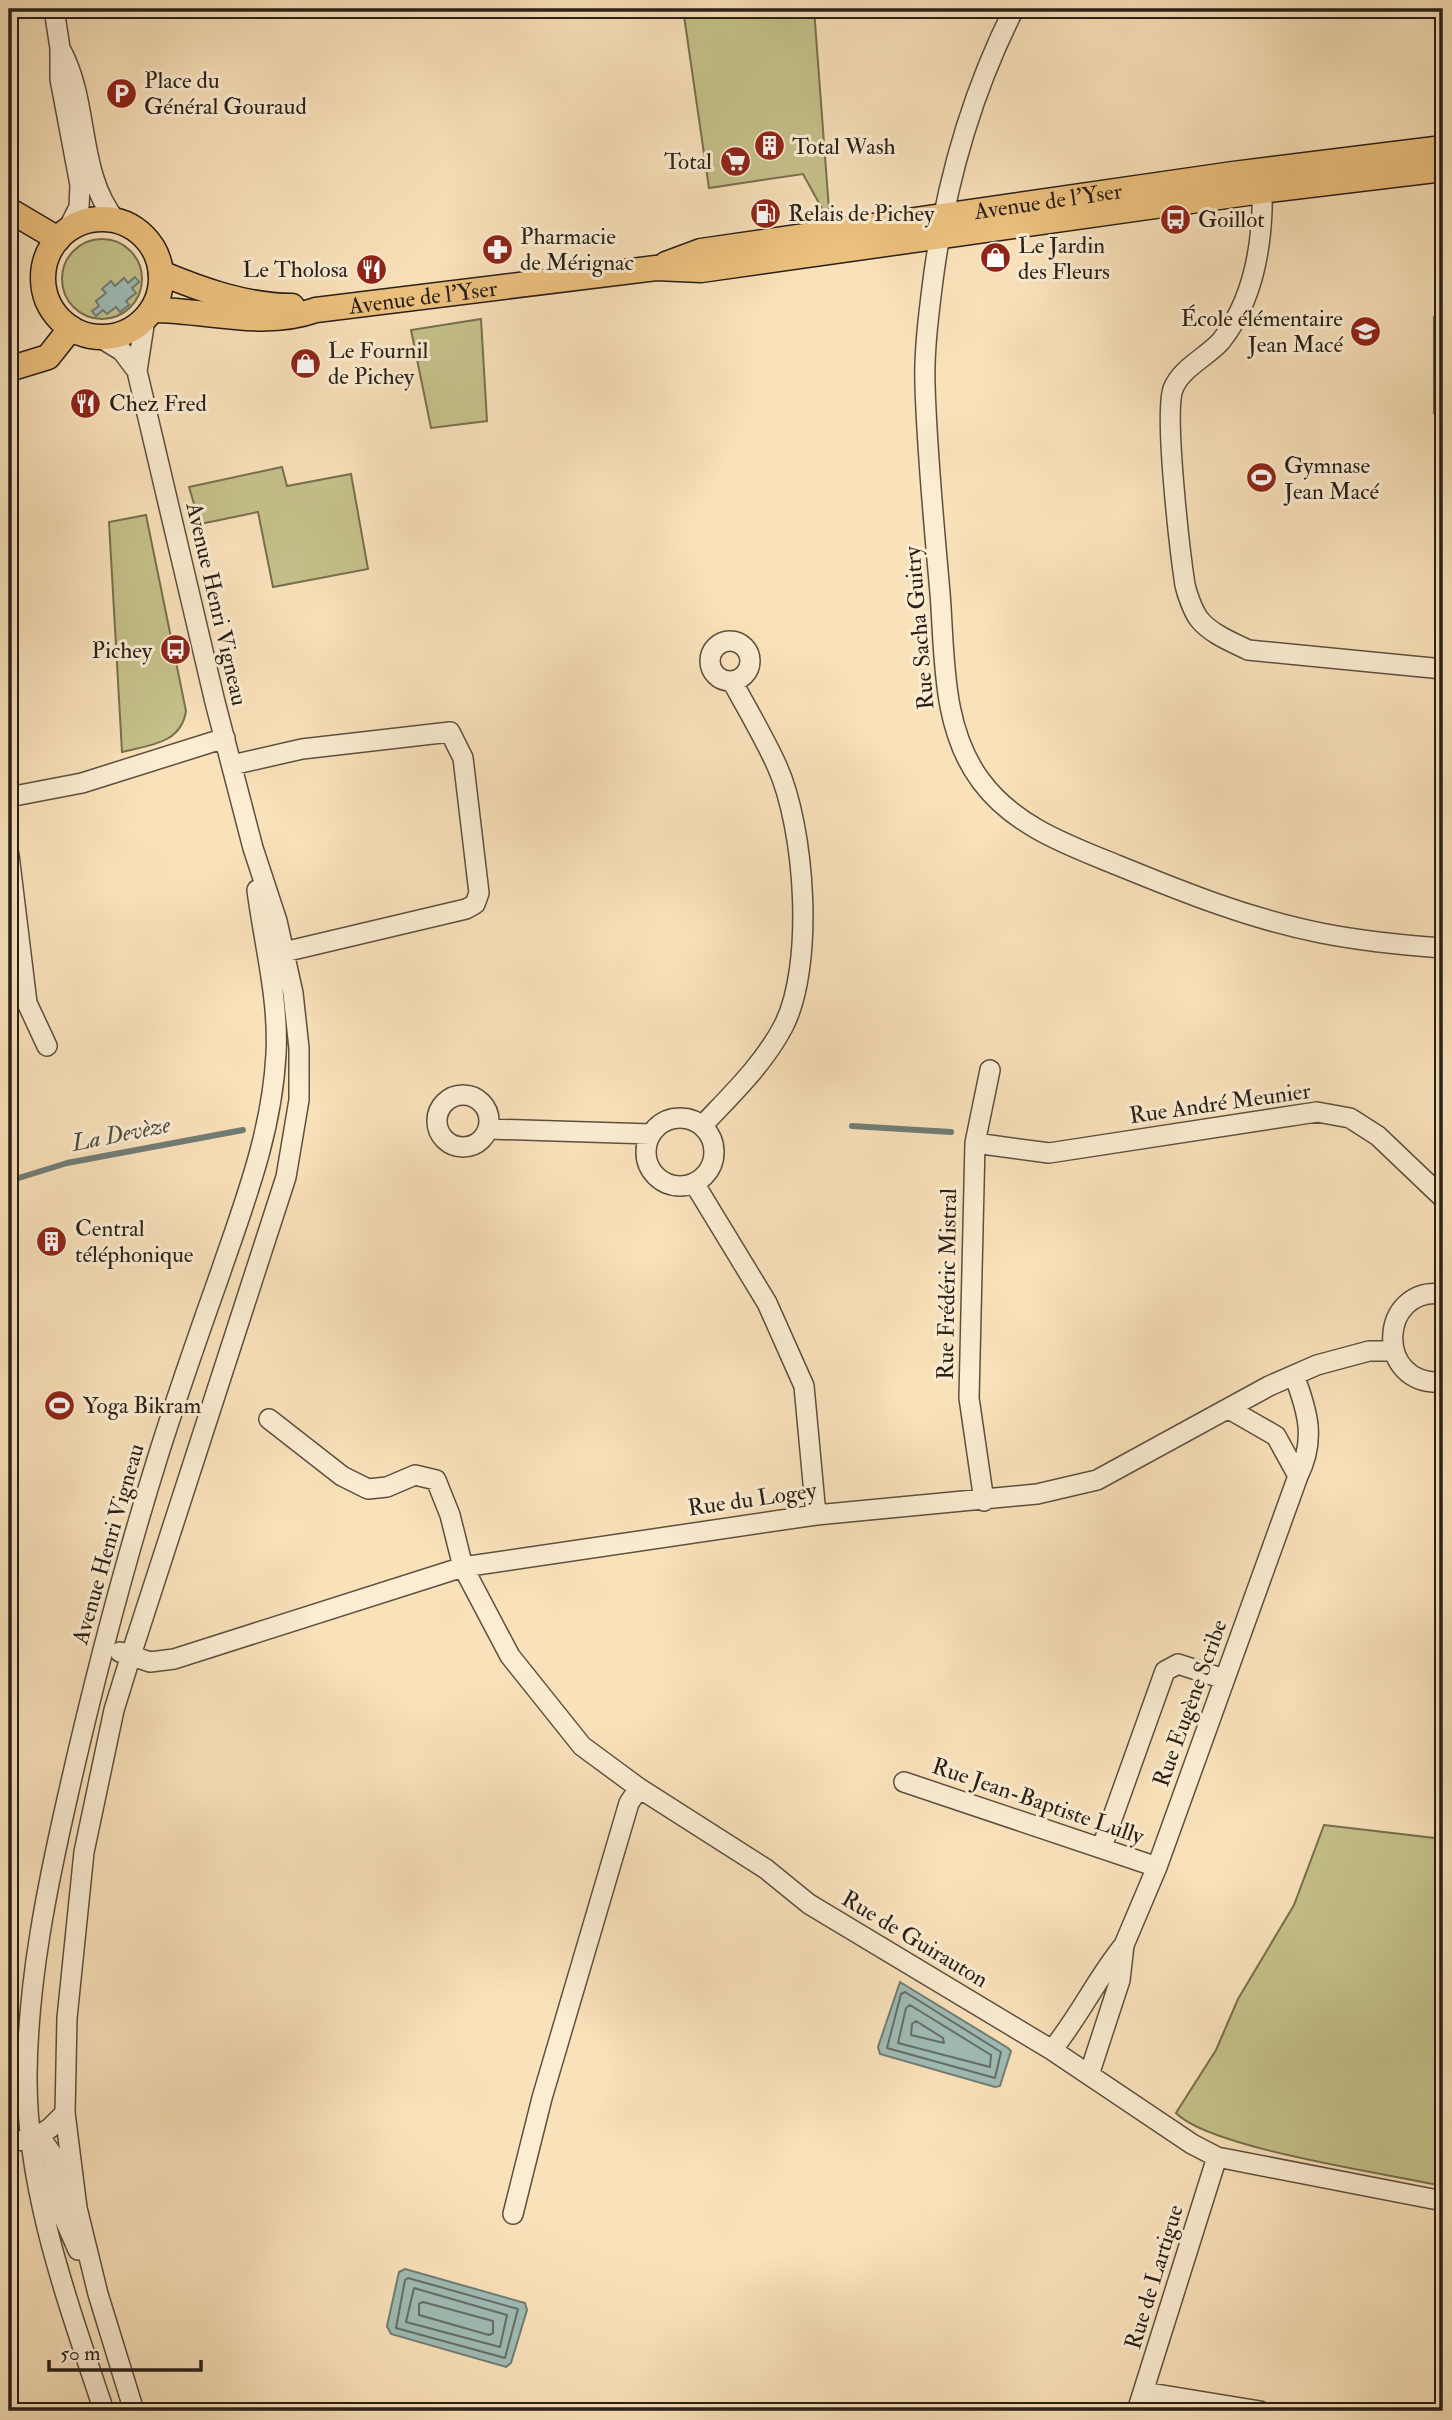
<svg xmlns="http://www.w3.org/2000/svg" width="1452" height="2420" viewBox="0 0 1452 2420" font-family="'IM FELL Double Pica',serif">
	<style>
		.green { fill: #c5c18a; stroke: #777050; stroke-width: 2 }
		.water { fill: #9fbcb5; stroke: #707d76; stroke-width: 2 }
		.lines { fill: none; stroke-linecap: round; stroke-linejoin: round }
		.shore { stroke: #646e66; stroke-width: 2 }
		.stream { stroke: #707d76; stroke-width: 6 }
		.minor-casing { stroke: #5d5040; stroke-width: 22 }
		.major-casing { stroke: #291f17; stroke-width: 27 }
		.minor { stroke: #fbecd2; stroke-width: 19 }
		.major { stroke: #ecc07d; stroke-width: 24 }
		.labels { text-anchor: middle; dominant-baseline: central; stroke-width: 6; stroke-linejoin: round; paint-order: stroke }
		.poi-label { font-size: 23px; fill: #291f17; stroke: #fbecd2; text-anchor: start }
		.street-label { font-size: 23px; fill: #291f17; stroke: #fbecd2 }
		.water-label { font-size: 24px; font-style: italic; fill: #4c4e46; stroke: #fbecd2 }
	</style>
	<rect width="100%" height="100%" fill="#f9e1ba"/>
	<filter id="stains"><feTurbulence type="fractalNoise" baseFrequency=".00286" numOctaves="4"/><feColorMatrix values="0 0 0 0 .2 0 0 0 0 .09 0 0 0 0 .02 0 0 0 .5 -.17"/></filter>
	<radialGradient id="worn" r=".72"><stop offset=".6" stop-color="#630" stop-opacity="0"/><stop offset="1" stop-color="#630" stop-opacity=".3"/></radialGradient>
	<!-- green -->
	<path class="green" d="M683,9H814L830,223L803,174L709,188Z
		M62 279a40 40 0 1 1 80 0a40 40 0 1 1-80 0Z
		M1434,317H1443V413H1434Z
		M481,319L487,421L431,428L411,330Z
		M282,467L287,486L351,474L368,569L273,587L258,512L200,524L189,487Z
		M146,515L186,711C181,744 149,745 122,752L109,522Z
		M1324,1825L1443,1839V2186C1388,2174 1209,2148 1176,2113L1216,2050L1238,1999L1294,1905Z"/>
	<!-- water -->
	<path class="water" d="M135,277L139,282L132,288L136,293L126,301L129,305L120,312L116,307L107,314L103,310L96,316L92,311L99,306L96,301L106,293L102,289L111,281L115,286L124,278L128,283Z
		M900,1982L1008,2048L1011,2051L1000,2086L995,2087L880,2054L878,2047Z
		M405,2269L525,2303L527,2310L511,2363L506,2367L391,2334L387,2326L399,2272Z"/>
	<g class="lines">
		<!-- shore -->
		<path class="shore" d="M905,1992L1001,2052L995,2078L887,2048L901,1994Z
			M910,2005L991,2055L990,2067L898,2043L906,2008Z
			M916,2021L943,2038L944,2043L911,2035L912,2024Z
			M408,2278L518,2309L505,2358L396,2328L405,2280Z
			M414,2288L507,2315L500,2347L406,2322Z
			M423,2302L493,2321V2333L489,2335L419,2315V2304Z"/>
		<!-- stream -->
		<path class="stream" d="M852,1126L951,1132
			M9,1181L67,1163L243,1130"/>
		<defs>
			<path id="minor" d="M54,9L60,48V79L80,185L79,207L67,231
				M1014,9C969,98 944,189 932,288C928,320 924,353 925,385C927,454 934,524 940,593C945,655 941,728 981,781C1014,826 1068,845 1117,865C1183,892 1250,919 1321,933C1361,941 1402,945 1443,948
				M62,52C90,106 77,173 116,221
				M1262,179C1264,235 1257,296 1221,341C1207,357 1181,368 1173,389C1164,415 1180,552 1185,585C1187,594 1193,611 1199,619C1211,634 1232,642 1248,650L1443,669
				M99,337L122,351L137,371
				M710 661a20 20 0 1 1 40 0a20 20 0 1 1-40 0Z
				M232,765L302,749L450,732L463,758L479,893L475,904L466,909L284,952
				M9,797L82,783L225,738
				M9,855L27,1003L47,1046
				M437 1121a26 26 0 1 1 52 0a26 26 0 1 1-52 0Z
				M646 1152a34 34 0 1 1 68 0a34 34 0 1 1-68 0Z
				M702,1126C731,1095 763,1065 783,1027C815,966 805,828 777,766C764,737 747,709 732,681
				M489,1129L651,1134
				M975,1143L1049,1153L1317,1112L1350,1118L1378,1136L1443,1198
				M694,1183L767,1303L804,1386L816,1515
				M1443,1294C1379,1285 1373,1387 1443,1382
				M1294,1375C1308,1412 1316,1440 1298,1476
				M269,1419L342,1476L368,1489L387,1487L415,1475L436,1480L450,1515L463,1567L510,1656L582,1746L639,1788L766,1869L809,1904L1052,2050L1192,2144L1217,2157L1443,2201
				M984,1501L969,1398L975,1143L990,1070
				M120,1652L150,1662L174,1659L463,1567L816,1515L1037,1494L1097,1480L1269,1386L1317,1365L1369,1351H1393
				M904,1782L1157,1867
				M1102,1847L1165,1671L1178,1664L1224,1679
				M1124,1945L1157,1867L1298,1476L1276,1436L1229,1409
				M1052,2050C1079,2017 1097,1978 1124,1945L1120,1980L1089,2075
				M32,2140L50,2128L65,2113
				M9,2141L32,2140L45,2144L52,2154L60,2209L78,2250
				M513,2214L542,2098L629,1803L639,1788
				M1144,2392L1260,2411
				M104,2411C68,2303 26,2190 27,2075C28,1980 47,1887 68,1795C94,1680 124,1565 159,1453C178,1393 199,1333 220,1274C245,1201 272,1132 276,1054C279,999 264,944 257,890
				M134,2411L98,2294L77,2208L65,2113L67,2018L84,1852L114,1710L131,1655L286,1177L299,1100V1048L293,993L277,921L253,848L215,702L137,371L145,319
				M1137,2411L1217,2157"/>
			<g id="major">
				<path d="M9,210L58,239"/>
				<circle cx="102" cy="278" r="59"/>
				<path id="s1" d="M666,264L701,251L1233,174L1443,148"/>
				<path d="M161,273C202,290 246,306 292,306"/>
				<path id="s2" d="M152,310C209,310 262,329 316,310L656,268L701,270L1262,191L1443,169"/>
				<path d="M9,369L48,357L71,328"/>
			</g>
		</defs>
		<!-- minor casing -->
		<use href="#minor" class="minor-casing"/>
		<!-- major casing -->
		<use href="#major" class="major-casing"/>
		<!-- minor -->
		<use href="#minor" class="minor"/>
		<!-- major -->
		<use href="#major" class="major"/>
	</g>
	<!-- icons -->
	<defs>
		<symbol id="parking-disc" viewBox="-11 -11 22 22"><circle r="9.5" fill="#8f2418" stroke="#fbecd2"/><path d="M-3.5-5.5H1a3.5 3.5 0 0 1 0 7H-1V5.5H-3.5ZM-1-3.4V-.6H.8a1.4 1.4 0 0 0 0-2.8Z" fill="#fff"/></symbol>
		<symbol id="building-disc" viewBox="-11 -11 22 22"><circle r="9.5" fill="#8f2418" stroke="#fbecd2"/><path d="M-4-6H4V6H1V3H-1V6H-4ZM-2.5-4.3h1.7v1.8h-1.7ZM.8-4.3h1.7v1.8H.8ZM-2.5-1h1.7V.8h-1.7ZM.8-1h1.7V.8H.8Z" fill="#fff"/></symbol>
		<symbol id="supermarket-disc" viewBox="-11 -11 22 22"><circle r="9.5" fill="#8f2418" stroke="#fbecd2"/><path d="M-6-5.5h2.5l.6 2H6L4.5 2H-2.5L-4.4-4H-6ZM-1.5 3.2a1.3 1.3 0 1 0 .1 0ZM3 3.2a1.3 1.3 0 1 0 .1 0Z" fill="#fff"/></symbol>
		<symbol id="fuel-disc" viewBox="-11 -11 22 22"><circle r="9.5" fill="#8f2418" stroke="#fbecd2"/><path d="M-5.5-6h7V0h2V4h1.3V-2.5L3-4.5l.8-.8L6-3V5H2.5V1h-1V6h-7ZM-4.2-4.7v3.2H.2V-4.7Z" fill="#fff"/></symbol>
		<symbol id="bus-disc" viewBox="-11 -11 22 22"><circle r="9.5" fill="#8f2418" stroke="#fbecd2"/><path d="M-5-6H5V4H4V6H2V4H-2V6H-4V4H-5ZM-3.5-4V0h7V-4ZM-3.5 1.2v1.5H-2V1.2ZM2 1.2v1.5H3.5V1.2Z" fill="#fff"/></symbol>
		<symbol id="pharmacy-disc" viewBox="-11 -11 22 22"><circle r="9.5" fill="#8f2418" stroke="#fbecd2"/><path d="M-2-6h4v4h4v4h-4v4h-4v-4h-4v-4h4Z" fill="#fff"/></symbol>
		<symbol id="shop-disc" viewBox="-11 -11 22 22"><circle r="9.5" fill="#8f2418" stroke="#fbecd2"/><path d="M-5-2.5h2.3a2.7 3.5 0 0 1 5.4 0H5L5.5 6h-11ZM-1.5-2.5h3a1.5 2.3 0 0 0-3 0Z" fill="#fff"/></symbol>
		<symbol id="restaurant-disc" viewBox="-11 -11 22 22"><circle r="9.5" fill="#8f2418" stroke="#fbecd2"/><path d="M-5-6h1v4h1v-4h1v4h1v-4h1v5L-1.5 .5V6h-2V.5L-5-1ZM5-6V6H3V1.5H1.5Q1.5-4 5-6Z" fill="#fff"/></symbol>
		<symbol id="school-disc" viewBox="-11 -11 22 22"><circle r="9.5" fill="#8f2418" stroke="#fbecd2"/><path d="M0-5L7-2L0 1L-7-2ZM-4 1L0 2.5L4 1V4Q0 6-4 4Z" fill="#fff"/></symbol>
		<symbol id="stadium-disc" viewBox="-11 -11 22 22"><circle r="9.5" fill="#8f2418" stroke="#fbecd2"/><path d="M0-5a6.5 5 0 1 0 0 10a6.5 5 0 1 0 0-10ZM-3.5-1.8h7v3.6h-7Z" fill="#fff"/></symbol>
	</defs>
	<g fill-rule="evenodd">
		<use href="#parking-disc" x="104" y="76" width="35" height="35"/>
		<use href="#building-disc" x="752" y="128" width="35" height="35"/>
		<use href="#supermarket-disc" x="718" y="144" width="35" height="35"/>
		<use href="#fuel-disc" x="748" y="196" width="35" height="35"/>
		<use href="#bus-disc" x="1158" y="202" width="35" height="35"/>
		<use href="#pharmacy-disc" x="480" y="232" width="35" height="35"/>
		<use href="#shop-disc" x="978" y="240" width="35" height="35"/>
		<use href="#restaurant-disc" x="354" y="252" width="35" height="35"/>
		<use href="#school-disc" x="1348" y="314" width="35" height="35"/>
		<use href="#shop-disc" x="288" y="346" width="35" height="35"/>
		<use href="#restaurant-disc" x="68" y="386" width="35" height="35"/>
		<use href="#stadium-disc" x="1244" y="460" width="35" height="35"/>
		<use href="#bus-disc" x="158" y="632" width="35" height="35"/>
		<use href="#building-disc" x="34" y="1224" width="35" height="35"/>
		<use href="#stadium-disc" x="42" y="1388" width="35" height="35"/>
	</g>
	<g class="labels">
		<!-- poi labels -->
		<g class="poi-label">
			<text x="144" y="80">Place du<tspan x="144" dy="26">Général Gouraud</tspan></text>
			<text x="792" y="146">Total Wash</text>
			<text x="712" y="161" text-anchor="end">Total</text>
			<text x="788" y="213">Relais de Pichey</text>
			<text x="1198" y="219">Goillot</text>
			<text x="520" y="236">Pharmacie<tspan x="520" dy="26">de Mérignac</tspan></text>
			<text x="1018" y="245">Le Jardin<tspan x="1018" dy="26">des Fleurs</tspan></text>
			<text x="348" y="269" text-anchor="end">Le Tholosa</text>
			<text x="1343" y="318" text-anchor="end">École élémentaire<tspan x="1343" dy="26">Jean Macé</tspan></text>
			<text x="328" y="350">Le Fournil<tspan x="328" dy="26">de Pichey</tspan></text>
			<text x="109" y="403">Chez Fred</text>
			<text x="1284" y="465">Gymnase<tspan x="1284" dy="26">Jean Macé</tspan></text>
			<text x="152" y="650" text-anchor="end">Pichey</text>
			<text x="75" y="1228">Central<tspan x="75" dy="26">téléphonique</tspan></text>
			<text x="83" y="1405">Yoga Bikram</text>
		</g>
		<!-- street labels -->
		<g class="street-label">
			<text stroke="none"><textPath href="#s1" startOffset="388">Avenue de l'Yser</textPath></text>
			<text stroke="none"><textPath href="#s2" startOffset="273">Avenue de l'Yser</textPath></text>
			<text transform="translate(217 604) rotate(77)">Avenue Henri Vigneau</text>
			<text transform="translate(919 628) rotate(-95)">Rue Sacha Guitry</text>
			<text transform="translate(1220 1103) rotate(-8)">Rue André Meunier</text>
			<text transform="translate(947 1284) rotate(-89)">Rue Frédéric Mistral</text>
			<text transform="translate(752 1499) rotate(-8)">Rue du Logey</text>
			<text transform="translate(108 1544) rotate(-74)">Avenue Henri Vigneau</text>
			<text transform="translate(1190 1703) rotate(-70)">Rue Eugène Scribe</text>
			<text transform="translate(1038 1801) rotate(19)">Rue Jean-Baptiste Lully</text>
			<text transform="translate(915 1939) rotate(31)">Rue de Guirauton</text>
			<text transform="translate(1154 2277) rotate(-73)">Rue de Lartigue</text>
		</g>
		<!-- water labels -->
		<g class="water-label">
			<text transform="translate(121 1134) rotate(-11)">La Devèze</text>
		</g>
	</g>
	<!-- margin -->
	<rect width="1452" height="2420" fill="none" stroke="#f9e1ba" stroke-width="35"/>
	<rect x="10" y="10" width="1431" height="2399" fill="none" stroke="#291f17" stroke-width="3.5"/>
	<rect x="18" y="18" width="1417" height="2385" fill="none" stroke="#291f17" stroke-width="2"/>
	<!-- scale -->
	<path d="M49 2360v10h152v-10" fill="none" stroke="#291f17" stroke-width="3.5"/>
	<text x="60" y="2360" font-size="21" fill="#291f17" stroke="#fbecd2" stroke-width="5" paint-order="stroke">50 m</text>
	<rect width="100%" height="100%" filter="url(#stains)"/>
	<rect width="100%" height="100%" fill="url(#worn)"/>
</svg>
